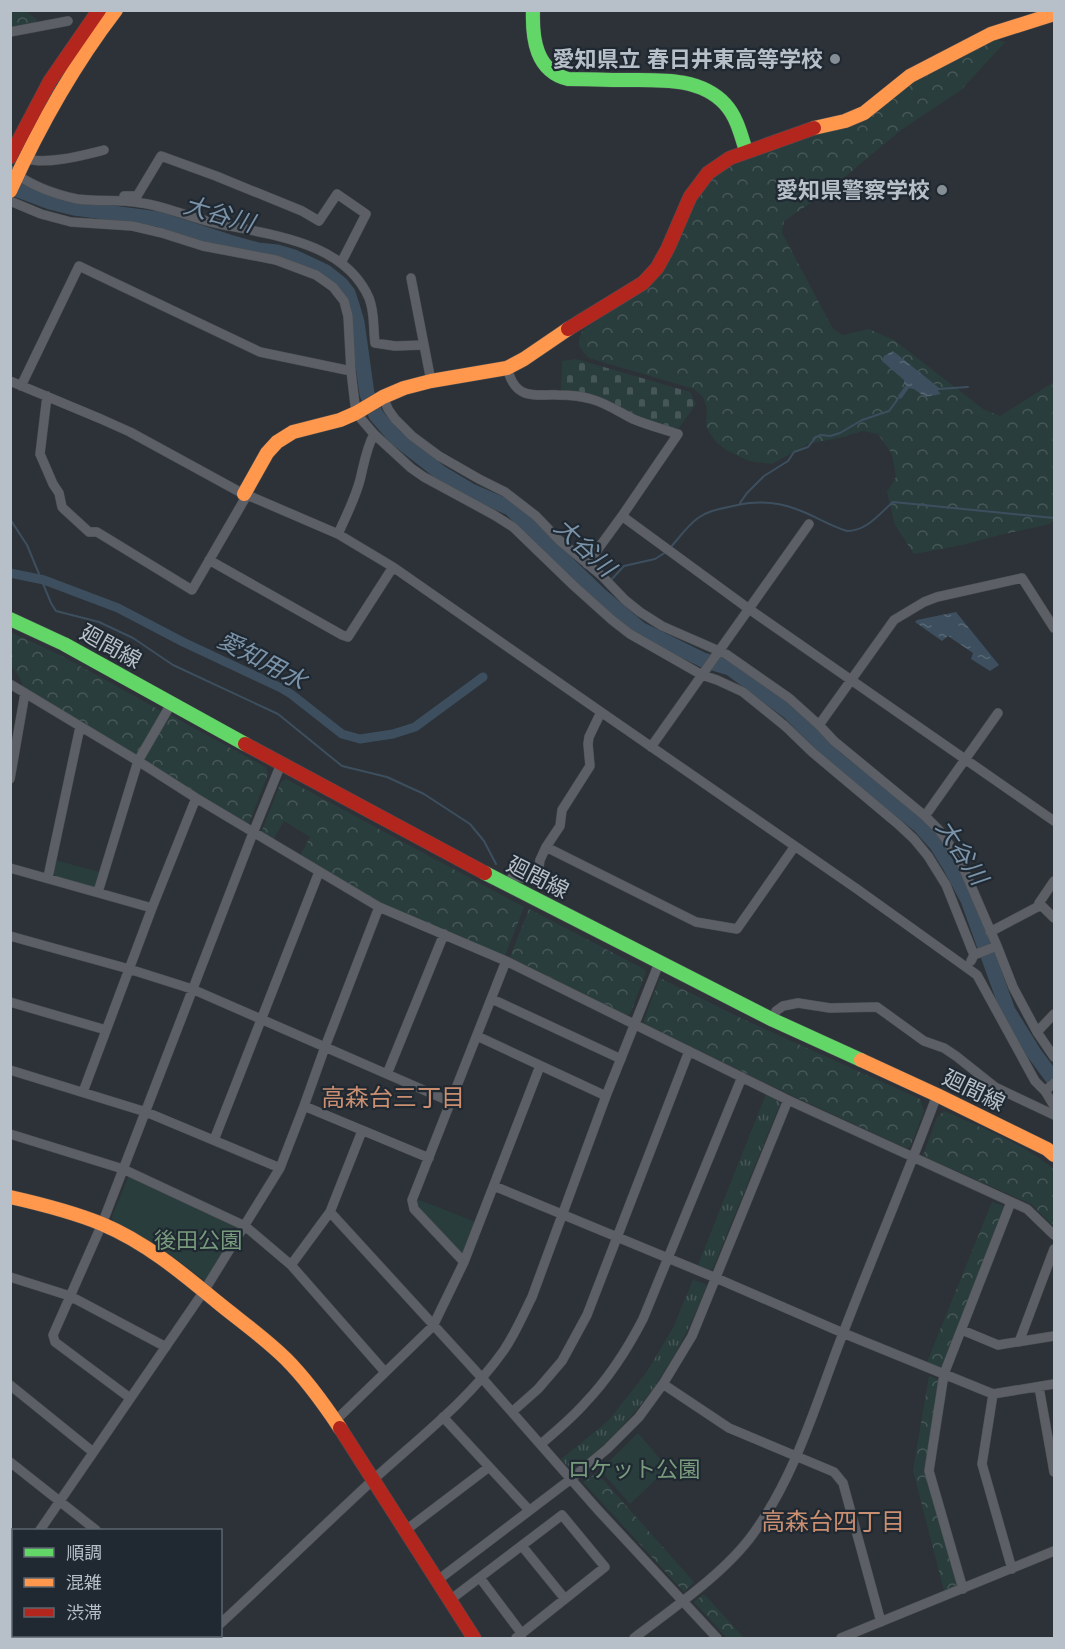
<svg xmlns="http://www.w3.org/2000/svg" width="1065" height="1649" viewBox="0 0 1065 1649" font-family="Jost,'Noto Sans JP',sans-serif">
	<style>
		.grass { fill: url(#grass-tufts) }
		.forest { fill: url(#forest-crowns) }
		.cemetery { fill: url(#cemetery-stones) }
		.park { fill: #2a3d3d }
		.water { fill: url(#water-ripples) }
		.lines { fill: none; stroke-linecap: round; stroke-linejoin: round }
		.stream { stroke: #3d4f5f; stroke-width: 2 }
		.canal { stroke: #3d4f5f; stroke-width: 9 }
		.river { stroke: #3d4f5f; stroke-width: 15 }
		.street-casing { stroke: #4a4e52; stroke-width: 10 }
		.fast-casing { stroke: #4a4e52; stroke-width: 15 }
		.slow-casing { stroke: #4a4e52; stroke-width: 15 }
		.jam-casing { stroke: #4a4e52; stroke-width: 15 }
		.street { stroke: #5c6066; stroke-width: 9 }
		.fast { stroke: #63d668; stroke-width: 14 }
		.slow { stroke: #ff974d; stroke-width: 14 }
		.jam { stroke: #b3261e; stroke-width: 14 }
		.poi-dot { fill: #868e95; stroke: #202932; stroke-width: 2 }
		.labels { text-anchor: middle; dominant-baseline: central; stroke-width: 4.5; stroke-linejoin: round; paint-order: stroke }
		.poi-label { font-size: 22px; font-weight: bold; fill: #b7bfc8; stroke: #202932; text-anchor: end }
		.street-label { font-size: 22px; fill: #b7bfc8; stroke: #202932 }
		.park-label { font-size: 22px; fill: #789b7d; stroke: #202932 }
		.water-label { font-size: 24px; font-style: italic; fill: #7b93a8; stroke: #202932 }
		.neighbourhood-label { font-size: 24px; fill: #ca8e70; stroke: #202932 }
	</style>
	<defs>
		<pattern id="grass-tufts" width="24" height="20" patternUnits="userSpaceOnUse" patternTransform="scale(1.5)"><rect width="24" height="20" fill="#2a3d3d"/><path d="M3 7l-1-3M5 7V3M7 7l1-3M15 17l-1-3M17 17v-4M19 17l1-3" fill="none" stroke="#475758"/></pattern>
		<pattern id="forest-crowns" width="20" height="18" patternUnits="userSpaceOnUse" patternTransform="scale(1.5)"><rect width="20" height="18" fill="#2a3d3d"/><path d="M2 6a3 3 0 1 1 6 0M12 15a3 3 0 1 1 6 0" fill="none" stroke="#475758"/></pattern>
		<pattern id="cemetery-stones" width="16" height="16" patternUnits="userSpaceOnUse" patternTransform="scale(1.5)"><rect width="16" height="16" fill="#2a3d3d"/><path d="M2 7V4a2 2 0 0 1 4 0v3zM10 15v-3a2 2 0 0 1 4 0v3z" fill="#475758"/></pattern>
		<pattern id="water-ripples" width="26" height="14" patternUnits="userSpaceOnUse" patternTransform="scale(1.5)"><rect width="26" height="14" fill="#3d4f5f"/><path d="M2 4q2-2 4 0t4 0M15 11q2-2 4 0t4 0" fill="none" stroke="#576774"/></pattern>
	</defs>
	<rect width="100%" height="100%" fill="#2c3237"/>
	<!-- grass -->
	<path class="grass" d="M766,1094L779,1100L780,1104L713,1268L710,1270L698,1265Z
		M693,1280L705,1284L706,1287C675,1366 640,1417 574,1470H571L561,1459L608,1421L646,1373L673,1328Z"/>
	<!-- forest -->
	<path class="forest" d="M10,11H26L37,20L35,25L11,30Z
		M991,39L1005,42L961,90L901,130L828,191L784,221L782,233L833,329L843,335L869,329L894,340L983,409L1000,416L1054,382V519L1050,524L1000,535L962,545L914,554L895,525L887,492L896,477L892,454L878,434L863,431L843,437L808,444L772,464L749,461L726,450L716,442L706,427L707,408L703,397L694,389L589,358C579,348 575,343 583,330L652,284L665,264L694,202L718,172L798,138L864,121L904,88L934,70Z
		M10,632L62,656L163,712L138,754L134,755L24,688L19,676L11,666Z
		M170,715L265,767L268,774L248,826L146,763L145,758Z
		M286,779L524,907L505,956L379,903L300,856L310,837L284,821L273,840L261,833L281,782Z
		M529,909L644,969L646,972L630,1014L626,1015L510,957Z
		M660,978L745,1020L920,1099L924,1111L910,1147L906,1148L793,1096L645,1024L644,1020Z
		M944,1111C982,1128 1022,1143 1054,1169V1227L1031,1204L923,1156L937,1117Z
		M992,1202L1004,1206L942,1369L927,1362Z
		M929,1376L939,1380L927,1470L958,1585L944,1591L913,1470Z
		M597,1473L694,1582L684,1592L583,1482Z
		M704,1594L744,1638H727L694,1602Z"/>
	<!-- cemetery -->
	<path class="cemetery" d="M576,359L690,392L696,404L678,429L650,423L561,393L562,361Z"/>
	<!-- park -->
	<path class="park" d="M55,860L100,872L96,886L91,887L55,876L52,873Z
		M129,1175L237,1226L238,1229L206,1282C177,1259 147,1238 114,1222L112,1217Z
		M417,1199L476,1222L464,1253L460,1254L416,1206Z
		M638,1433L668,1468L630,1504L600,1470Z"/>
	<!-- water -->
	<path class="water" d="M893,351L939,388L938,391L941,394L925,397L914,389L909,388L901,399L898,396L906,385L904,383V380L882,361L884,356Z
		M956,612L999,665L990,671L971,659L973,653L948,636L942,641L915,622L917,620Z"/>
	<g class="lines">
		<!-- stream -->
		<path class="stream" d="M938,389L968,387
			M740,503L747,493L764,476L788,461L794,452L808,447L816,437L821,435L830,436L840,433L862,420L889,411L900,396
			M10,519L27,545L51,603L56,611L99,622L133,638L173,665L278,714L342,766L387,777L424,794L470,824L484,841L496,864
			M670,548C679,538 687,526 698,518C709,510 721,509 733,506C754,501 775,501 796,509C814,515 827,525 847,531C867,531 879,514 893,502L1054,518
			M611,580L624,566L655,559L666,552
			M1048,1071L1054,1069"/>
		<!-- canal -->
		<path class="canal" d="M10,573L44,580L118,608L183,642L281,688L291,694L342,734L360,739L393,734L415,727L483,677"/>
		<!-- river -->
		<path class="river" d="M10,187L50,202L74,208L158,219L229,242L258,250L277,252L294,257L326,272L341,284L348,293L352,305L357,322L367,394L376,415L395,437L441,473L471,491L510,508L599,594L640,629L703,660L730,668L789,712L835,758L920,826L937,845L950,866L968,900L1008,1011L1034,1053L1054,1080"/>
		<defs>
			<path id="street" d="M10,32L68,21
				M25,158C44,166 84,155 104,150
				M10,170C30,185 53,194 77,199C98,202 120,199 141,203C165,206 188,217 211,222C266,235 343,239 369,298C375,313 373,328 375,343L395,346L423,345
				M124,196H137L161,156L216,176L302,211L319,221L337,194L366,214L341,263
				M10,201L41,214L71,222L132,226L162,233L203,246L276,260L316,275L333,287L344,301L348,316L351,371L356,413L374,434L411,468L424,477L494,515L513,527L573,585L612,620L630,634L702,675L717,680L743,692L785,726L812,752L899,825L914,839L928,856L946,885L974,955
				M411,278L431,381
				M507,368C510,378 514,389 525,393C536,397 548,394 558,395C569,395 581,396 591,399C606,403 619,412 633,419C647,425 663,429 678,434L622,516L587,564
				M10,381L101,419L130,432L238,491L338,534L393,567L601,712L857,889L977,975L1035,1081L1045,1091L1054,1106
				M21,386L79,266L260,352L351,371
				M47,396L40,454L53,484L59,493L62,507L65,510L89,532H97L192,590L247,495
				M383,397L388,409L395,419L412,436L439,456L479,479L505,492L536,516L559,540L602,576L625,600L640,612L662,626L726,654L789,698L819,725L834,741L925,816L939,830L959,858L997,946L1013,987L1037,1032L1054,1057
				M622,516L749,609L1054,821
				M338,534C346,516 355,499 360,480C364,464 366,449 374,434
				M209,560L342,635L348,637L393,567
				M10,684L138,761L196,798L379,907L506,961L788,1100L1027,1209L1054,1235
				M819,725L894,620L924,602L937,597L1022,578L1054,628
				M651,747L809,524
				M10,779L25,693
				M925,816L998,713
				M546,847L696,922L737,929L795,846
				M10,868L152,908
				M48,877L80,727
				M1054,881L1039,903L1054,918
				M508,884L513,876L535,880L538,874L540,860L546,847L560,826L562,810L590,766L588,744L589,737L601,712
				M98,892L138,761L171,704
				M990,932L1041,905
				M10,936L129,969L192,989L451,1102
				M971,961L974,955L997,946
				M492,999L621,1059
				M10,1002L106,1030
				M773,1020L776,1011L783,1006L798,1003L830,1008L877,1007L924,1041L944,1048L956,1056L995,1087L1054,1115
				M1037,1032L1054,1014
				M477,1036L606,1096
				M10,1070L146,1112L280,1168
				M387,1074L444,934
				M1045,1091L1054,1083
				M83,1092L152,908L196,798
				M304,1106L429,1158
				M10,1134L123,1169L245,1226L291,1265L385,1372
				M214,1140L319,872
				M494,1186L716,1278L843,1333L993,1394L1054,1384
				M330,1212L482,1378L598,1510L717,1638
				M464,1262L414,1209L412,1200L506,961
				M291,1265L330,1212L362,1131
				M10,1277L70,1296L166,1347
				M962,1330L998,1345L1054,1336
				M1019,1342L1054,1249
				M663,1384L729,1428L834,1472L843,1483L881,1622
				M10,1385L93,1452
				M1039,1387L1054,1472
				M993,1394L982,1464L1012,1569
				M130,1398L55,1342L53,1335L102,1224L253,833L281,764
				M512,1412L538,1389L562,1361L587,1315L689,1051
				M443,1417L529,1510
				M335,1421L433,1326L464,1262L540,1066
				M541,1444C556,1431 572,1418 585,1403C609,1378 627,1350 643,1319L742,1077
				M10,1462L96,1530
				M40,1530L204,1291L280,1168L304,1106L325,1047L379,907
				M406,1530L489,1467
				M10,1537L14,1539
				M522,1546L565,1599
				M10,1572L14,1567
				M480,1578L522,1634
				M438,1580L571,1479L607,1449L639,1417L663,1384L692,1336L788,1100
				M963,1589L929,1471L944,1374L1011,1202
				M450,1600L562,1515L605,1567L516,1638
				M10,1609L14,1612
				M220,1624C272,1576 322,1527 374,1479C419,1438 469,1400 504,1350C515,1334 523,1315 532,1297L606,1096L659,963
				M43,1636L47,1638
				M136,1636L140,1638
				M205,1638L208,1636
				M634,1638C672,1609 725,1573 753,1534C796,1475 816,1403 842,1336C873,1255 907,1176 937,1095
				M841,1638L1054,1551"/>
			<path id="fast" d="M533,10C532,39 536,71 568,79C587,79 605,80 624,80C659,80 700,77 725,104C737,117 741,135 746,151
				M10,619L64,644L245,744
				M485,873L773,1020L861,1060"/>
			<path id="slow" d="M814,128L845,121L864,113L910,76L991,34L1054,14
				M10,191C39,127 73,66 116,10
				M244,494L267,453L277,442L293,432L340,420L356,413L383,397L404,388L431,381L507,368L524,359L568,329
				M861,1060L937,1095L1047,1149L1054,1155
				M10,1197C41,1204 73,1212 102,1224C145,1242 181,1272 216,1301C239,1320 265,1338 286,1359C307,1380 324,1404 340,1428"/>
			<path id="jam" d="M10,157L50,81L99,10
				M568,329L643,283L657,268L668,248L690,197L708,173L730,158L814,128
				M245,744L485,873
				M340,1428L474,1638"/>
		</defs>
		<!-- street casing -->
		<use href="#street" class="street-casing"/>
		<!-- fast casing -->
		<use href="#fast" class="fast-casing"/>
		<!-- slow casing -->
		<use href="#slow" class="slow-casing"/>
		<!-- jam casing -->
		<use href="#jam" class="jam-casing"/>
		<!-- street -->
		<use href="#street" class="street"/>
		<!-- fast -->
		<use href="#fast" class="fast"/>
		<!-- slow -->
		<use href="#slow" class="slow"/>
		<!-- jam -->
		<use href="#jam" class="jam"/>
	</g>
	<!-- markers -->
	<g class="poi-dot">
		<circle cx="835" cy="59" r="6"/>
		<circle cx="942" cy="190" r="6"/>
	</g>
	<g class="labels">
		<!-- poi labels -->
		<g class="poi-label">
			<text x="823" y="59">愛知県立 春日井東高等学校</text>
			<text x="930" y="190">愛知県警察学校</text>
		</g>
		<!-- street labels -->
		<g class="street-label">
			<text transform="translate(111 646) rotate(29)">廻間線</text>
			<text transform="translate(538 877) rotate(27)">廻間線</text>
			<text transform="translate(974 1090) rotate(26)">廻間線</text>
		</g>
		<!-- park labels -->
		<g class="park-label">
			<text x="198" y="1240">後田公園</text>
			<text x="634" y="1469">ロケット公園</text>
		</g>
		<!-- water labels -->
		<g class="water-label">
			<text transform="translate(219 214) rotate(16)">大谷川</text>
			<text transform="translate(585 547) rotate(43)">大谷川</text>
			<text transform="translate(262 660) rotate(28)">愛知用水</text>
			<text transform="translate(962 852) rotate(57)">大谷川</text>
		</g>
		<!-- neighbourhood labels -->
		<g class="neighbourhood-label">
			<text x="393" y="1097">高森台三丁目</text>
			<text x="833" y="1521">高森台四丁目</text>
		</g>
	</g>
	<!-- border -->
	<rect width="1065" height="1649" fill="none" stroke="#b7bfc8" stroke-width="24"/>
	<!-- legend -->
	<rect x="12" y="1529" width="210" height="108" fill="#202932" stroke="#5c656e" stroke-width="1.5"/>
	<rect x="24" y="1548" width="30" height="9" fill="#63d668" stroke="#5c656e" stroke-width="1.5"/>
	<text x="66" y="1559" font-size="18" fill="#b7bfc8">順調</text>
	<rect x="24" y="1578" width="30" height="9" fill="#ff974d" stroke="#5c656e" stroke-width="1.5"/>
	<text x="66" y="1589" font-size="18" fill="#b7bfc8">混雑</text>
	<rect x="24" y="1608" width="30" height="9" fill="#b3261e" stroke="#5c656e" stroke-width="1.5"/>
	<text x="66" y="1619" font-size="18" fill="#b7bfc8">渋滞</text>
</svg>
